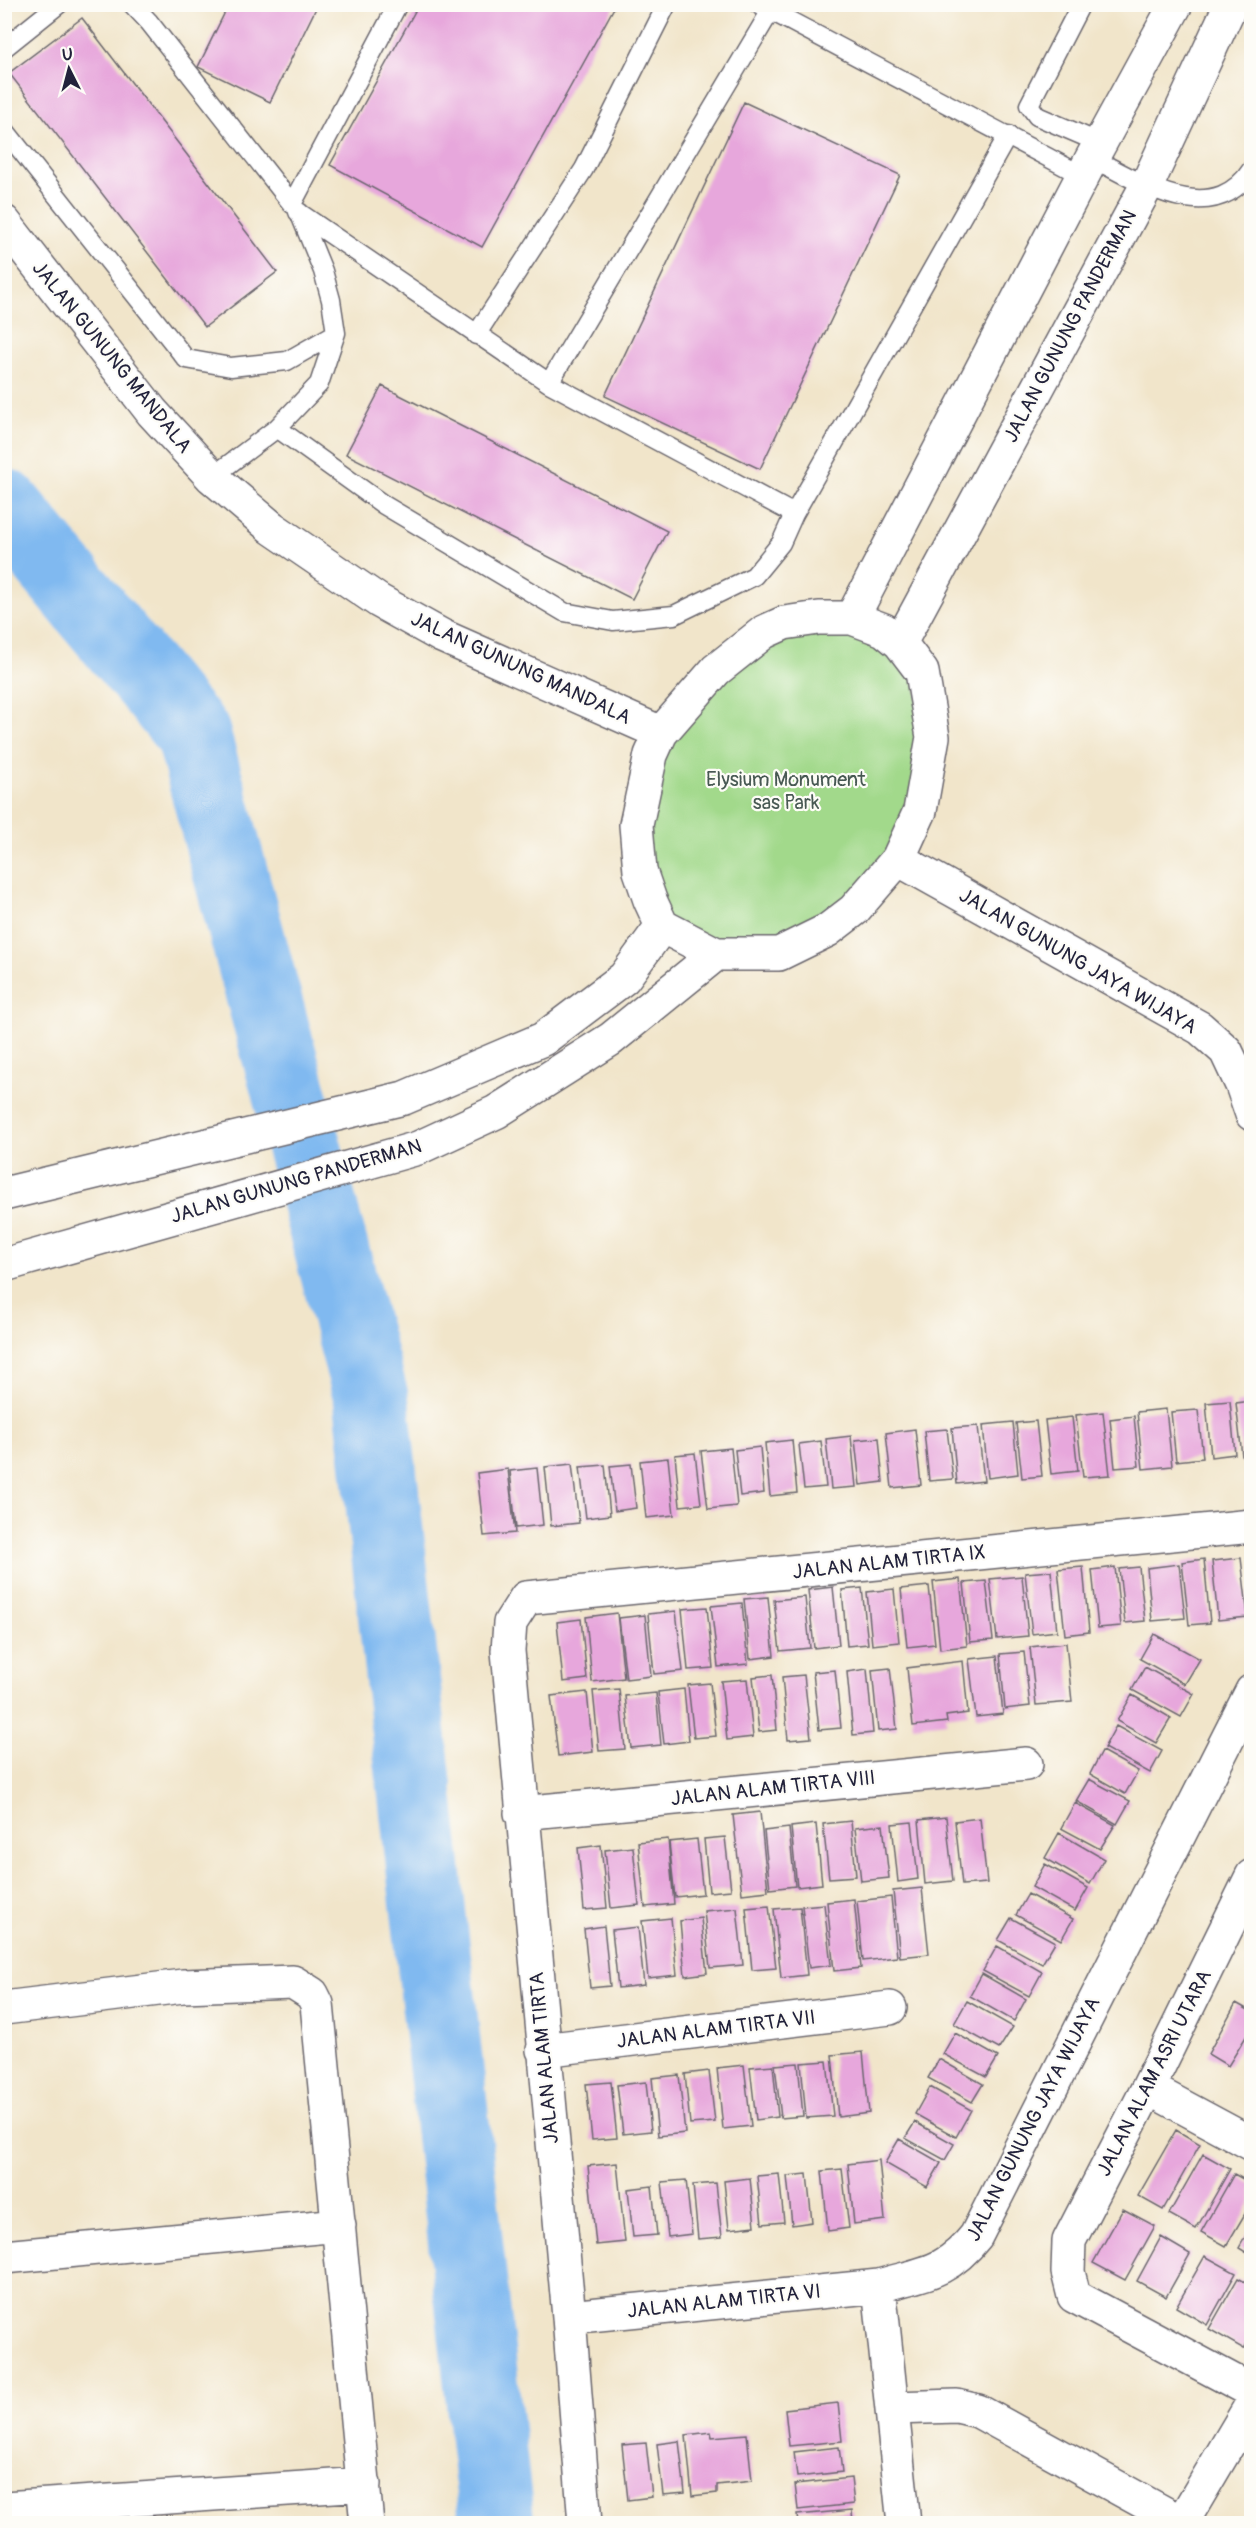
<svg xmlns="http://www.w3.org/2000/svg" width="1256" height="2528" viewBox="0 0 1256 2528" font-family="Pangolin,sans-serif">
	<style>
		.green { fill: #a2d98b; stroke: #627e63; stroke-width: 1.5 }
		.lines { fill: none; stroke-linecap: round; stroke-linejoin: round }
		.river { stroke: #80b9f0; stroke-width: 75 }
		.building { fill: #e7a7dc }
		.service-casing { stroke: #6a666d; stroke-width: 21 }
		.minor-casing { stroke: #6a666d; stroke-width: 36 }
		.service { stroke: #fff; stroke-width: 18 }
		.minor { stroke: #fff; stroke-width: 33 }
		.labels { text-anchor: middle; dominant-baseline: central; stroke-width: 4.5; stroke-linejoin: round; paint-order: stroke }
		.street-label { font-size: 20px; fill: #22223b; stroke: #fdfcf7 }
		.park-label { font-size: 20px; fill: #485953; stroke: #fdfcf7 }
	</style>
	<rect width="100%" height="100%" fill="#fdfcf7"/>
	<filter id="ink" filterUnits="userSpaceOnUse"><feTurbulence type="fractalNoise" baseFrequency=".0167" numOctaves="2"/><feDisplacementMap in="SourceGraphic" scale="12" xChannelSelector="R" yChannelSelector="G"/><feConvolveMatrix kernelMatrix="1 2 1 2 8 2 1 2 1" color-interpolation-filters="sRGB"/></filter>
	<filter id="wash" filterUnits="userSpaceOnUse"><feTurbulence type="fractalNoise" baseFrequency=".008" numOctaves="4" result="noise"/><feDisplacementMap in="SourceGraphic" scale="24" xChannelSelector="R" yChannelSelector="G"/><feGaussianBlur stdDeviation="1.35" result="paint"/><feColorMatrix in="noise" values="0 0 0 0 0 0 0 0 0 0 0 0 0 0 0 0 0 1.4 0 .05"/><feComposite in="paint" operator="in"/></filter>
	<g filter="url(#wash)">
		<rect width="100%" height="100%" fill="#f1e5ca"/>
		<!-- green -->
		<path class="green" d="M820,624L883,634L915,677L924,749L894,859L780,949L709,950L665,925L641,829L670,734L765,640Z"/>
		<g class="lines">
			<!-- river -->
			<path class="river" d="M4,506L193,734L371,1397L497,2524"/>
		</g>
		<g id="blocks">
			<!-- building -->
			<path class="building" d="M229,4H318L270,102L198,67Z
				M419,4H616L482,247L330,165Z
				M82,18L277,272L205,327L9,73Z
				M744,102L900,175L760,469L605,396Z
				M382,386L667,531L632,599L346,454Z
				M1230,1401L1235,1454L1211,1457L1206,1403Z
				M1252,1401V1455L1242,1456L1236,1403Z
				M1166,1409L1172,1466L1143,1469L1137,1412Z
				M1198,1410L1203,1458L1176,1461L1171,1412Z
				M1103,1412L1110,1475L1083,1477L1076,1415Z
				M1134,1416L1139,1466L1115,1468L1110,1419Z
				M1072,1417L1078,1471L1051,1474L1045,1420Z
				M1036,1421L1042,1476L1022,1478L1016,1423Z
				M1013,1422L1018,1474L988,1478L983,1425Z
				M978,1426L984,1481L957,1484L952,1428Z
				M915,1429L921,1485L892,1488L886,1433Z
				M947,1429L953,1479L929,1481L924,1431Z
				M851,1436L856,1487L831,1489L826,1439Z
				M879,1438L883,1482L860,1485L855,1440Z
				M792,1440L797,1493L770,1496L765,1443Z
				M821,1441L826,1487L804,1489L799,1444Z
				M760,1447L764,1493L740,1496L735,1450Z
				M731,1448L737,1506L708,1509L701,1451Z
				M695,1453L701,1504L680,1506L675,1455Z
				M668,1458L674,1515L646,1518L640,1461Z
				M572,1464L579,1523L551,1526L545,1467Z
				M631,1464L636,1508L615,1511L610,1466Z
				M605,1465L610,1515L586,1518L580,1467Z
				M537,1468L543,1525L516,1528L510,1471Z
				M508,1469L515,1533L484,1536L477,1473Z
				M1241,1558L1248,1617L1218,1620L1212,1561Z
				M1204,1559L1210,1623L1189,1625L1182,1562Z
				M1179,1564L1185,1618L1152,1621L1147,1568Z
				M1083,1567L1089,1632L1065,1635L1058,1569Z
				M1115,1567L1121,1626L1098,1628L1092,1570Z
				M1139,1567L1145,1621L1125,1623L1119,1569Z
				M1051,1571L1057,1631L1032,1634L1025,1573Z
				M1022,1576L1028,1636L997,1639L990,1579Z
				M960,1579L967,1646L940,1649L933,1582Z
				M986,1581L993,1640L970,1642L964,1583Z
				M929,1586L935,1644L907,1647L901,1589Z
				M833,1587L839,1645L814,1648L808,1590Z
				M862,1588L868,1644L847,1646L842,1590Z
				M894,1589L899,1642L872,1645L867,1592Z
				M768,1597L774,1656L750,1659L744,1599Z
				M805,1597L810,1648L780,1651L774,1600Z
				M742,1603L748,1664L718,1667L711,1606Z
				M707,1607L713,1668L688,1670L682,1609Z
				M676,1611L683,1671L654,1674L648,1614Z
				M617,1613L624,1678L592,1682L586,1617Z
				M645,1615L651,1676L626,1679L619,1618Z
				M581,1619L587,1679L563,1682L557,1622Z
				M1154,1634L1200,1659L1185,1684L1140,1659Z
				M1066,1643L1072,1702L1036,1705L1030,1647Z
				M1024,1652L1030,1706L1005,1709L1000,1654Z
				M997,1656L1003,1714L976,1717L969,1659Z
				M963,1661L968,1713L946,1716L947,1722L913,1726L907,1668Z
				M1145,1667L1194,1694L1181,1717L1132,1690Z
				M890,1668L897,1729L878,1731L872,1670Z
				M867,1669L873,1733L853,1735L847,1672Z
				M835,1670L841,1728L819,1730L813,1672Z
				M772,1675L777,1730L759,1732L753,1677Z
				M804,1675L811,1738L788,1740L782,1677Z
				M747,1679L753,1737L727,1740L721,1681Z
				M710,1683L716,1736L694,1738L688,1685Z
				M619,1689L625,1749L599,1751L593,1691Z
				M684,1689L689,1741L664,1744L658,1692Z
				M587,1692L593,1752L558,1756L551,1696Z
				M656,1693L661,1745L631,1748L625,1696Z
				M1132,1695L1171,1718L1156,1743L1117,1721Z
				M1116,1726L1162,1751L1150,1773L1104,1748Z
				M1102,1751L1138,1771L1125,1794L1090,1774Z
				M1089,1779L1130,1801L1117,1824L1076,1801Z
				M1075,1803L1115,1825L1100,1849L1061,1828Z
				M760,1812L768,1891L742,1894L733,1815Z
				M946,1817L953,1881L925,1884L919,1820Z
				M980,1818L987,1883L962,1885L955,1821Z
				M851,1821L856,1876L829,1878L823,1824Z
				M912,1822L918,1879L898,1882L892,1824Z
				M816,1824L822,1884L797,1887L791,1827Z
				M883,1825L889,1878L861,1881L855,1828Z
				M789,1828L795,1886L770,1889L764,1831Z
				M1059,1833L1104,1859L1090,1884L1045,1858Z
				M725,1837L731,1890L709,1892L704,1839Z
				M668,1839L674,1904L645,1907L638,1842Z
				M697,1839L703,1894L675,1897L669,1842Z
				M601,1845L607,1908L584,1910L578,1848Z
				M633,1847L639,1905L611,1908L605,1850Z
				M1045,1864L1088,1888L1075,1911L1032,1887Z
				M922,1888L929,1954L900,1957L893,1891Z
				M1028,1894L1073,1919L1061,1940L1016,1915Z
				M891,1897L897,1957L863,1961L857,1901Z
				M854,1899L861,1968L834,1971L827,1902Z
				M824,1904L831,1965L809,1968L802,1906Z
				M769,1906L776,1968L752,1970L746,1908Z
				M800,1907L807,1975L781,1978L774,1909Z
				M737,1908L743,1965L710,1968L704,1911Z
				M671,1918L677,1975L648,1978L642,1921Z
				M701,1918L707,1973L685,1976L680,1921Z
				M1011,1918L1055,1942L1042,1964L998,1940Z
				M604,1926L610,1986L590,1988L584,1929Z
				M638,1927L644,1985L618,1988L612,1930Z
				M997,1946L1042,1972L1029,1996L983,1971Z
				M982,1974L1026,1999L1014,2021L970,1996Z
				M967,2001L1013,2027L999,2049L954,2024Z
				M1236,2003L1252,2012V2027L1228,2066L1208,2054Z
				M955,2033L998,2057L986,2077L943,2054Z
				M863,2052L869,2113L838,2117L832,2055Z
				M939,2059L983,2084L972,2102L928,2078Z
				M827,2061L833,2116L806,2118L801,2063Z
				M798,2063L803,2116L781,2118L775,2065Z
				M744,2065L751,2126L723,2129L717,2068Z
				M773,2065L778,2117L756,2120L750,2067Z
				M709,2071L715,2122L690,2124L685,2074Z
				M679,2075L685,2133L658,2136L652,2078Z
				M611,2082L617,2138L592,2140L586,2084Z
				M646,2082L651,2131L623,2134L617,2085Z
				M930,2087L971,2110L956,2137L915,2114Z
				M915,2122L954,2144L945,2160L905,2138Z
				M1176,2130L1200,2144L1163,2210L1138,2196Z
				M899,2139L941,2163L927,2187L885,2163Z
				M1203,2154L1230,2169L1196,2229L1169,2214Z
				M879,2160L885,2220L854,2224L848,2164Z
				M617,2163L625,2242L596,2245L588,2166Z
				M842,2169L849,2228L828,2231L822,2171Z
				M779,2174L784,2222L762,2224L757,2176Z
				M807,2174L812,2222L792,2225L787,2176Z
				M1234,2174L1252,2184V2202L1226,2246L1201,2232Z
				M750,2178L755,2226L729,2229L724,2181Z
				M686,2180L692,2234L668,2237L662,2182Z
				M716,2183L722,2237L698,2239L693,2185Z
				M652,2186L657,2235L633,2237L628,2189Z
				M1123,2209L1155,2226L1125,2280L1093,2263Z
				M1252,2225V2256L1239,2248Z
				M1161,2237L1190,2254L1166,2297L1137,2281Z
				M1205,2256L1236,2273L1207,2325L1176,2307Z
				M1238,2278L1252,2286V2334L1244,2349L1209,2329Z
				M838,2403L842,2441L789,2446L785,2409Z
				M711,2432L712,2437L747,2434L752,2481L717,2485V2493L692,2496L686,2435Z
				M679,2441L685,2493L663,2495L657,2444Z
				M646,2443L652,2497L628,2500L622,2445Z
				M839,2447L842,2472L797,2477L794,2452Z
				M851,2478L854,2504L798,2510L795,2484Z
				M852,2510L853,2524H798L797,2515Z"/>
		</g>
	</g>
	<g filter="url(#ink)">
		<use href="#blocks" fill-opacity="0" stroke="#6a666d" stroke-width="1.5"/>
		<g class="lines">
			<defs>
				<path id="service" d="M132,4L149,22L292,204L398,4
					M758,4L1083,176
					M1081,4L1029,105L1037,116L1100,143
					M4,48L59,4
					M4,129L186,359L231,367L287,361L336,333
					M1092,158C1140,182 1212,231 1252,169
					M298,212L549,383L794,514
					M476,335L584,169L667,4
					M549,383L770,12
					M277,428L384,505L564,612L613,621L674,615L754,576L781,543L794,514L1008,135
					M212,477L277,428L319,384L336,333L331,300L323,271L299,212"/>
				<path id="minor" d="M4,222L152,412L212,477L272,528L379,601L442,636L661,733
					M819,618H852L884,630L900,643L922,672L933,737L920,811L898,859L854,910L828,930L779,954H716L662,926L650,900L640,871L636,825L651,755L661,733L716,670L764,632L784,623Z
					M852,618L1092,158L1176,4
					M900,643L1147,185L1231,4
					M898,859L1200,1028L1226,1051L1242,1085L1252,1114
					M4,1194L404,1098L543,1039L624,978L662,926
					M4,1265L418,1148L496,1112L611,1039L716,954
					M521,1813L1026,1764
					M1252,1876L1148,2088L1069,2241L1068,2272L1074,2296L1252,2391
					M4,2008L183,1986L293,1982L312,1994L317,2004L367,2524
					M543,2050L890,2008
					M1148,2088L1252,2144
					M4,2257L339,2225
					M569,2317L879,2286
					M893,2408L957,2406L978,2411L1182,2523
					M4,2508L364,2484
					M585,2524L569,2317L508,1651L510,1623L526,1598L1252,1526
					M904,2524L879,2286C923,2273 946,2274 976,2236L1252,1691
					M1181,2524L1252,2404"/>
			</defs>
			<!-- service casing -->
			<use href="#service" class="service-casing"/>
			<!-- minor casing -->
			<use href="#minor" class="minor-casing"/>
			<!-- service -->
			<use href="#service" class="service"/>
			<!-- minor -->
			<use href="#minor" class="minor"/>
		</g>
	</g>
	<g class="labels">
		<!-- street labels -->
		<g class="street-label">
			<text transform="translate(1070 326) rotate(-62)">JALAN GUNUNG PANDERMAN</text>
			<text transform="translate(112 357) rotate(51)">JALAN GUNUNG MANDALA</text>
			<text transform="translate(521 668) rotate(25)">JALAN GUNUNG MANDALA</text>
			<text transform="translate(1078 961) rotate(30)">JALAN GUNUNG JAYA WIJAYA</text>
			<text transform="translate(296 1181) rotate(-16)">JALAN GUNUNG PANDERMAN</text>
			<text transform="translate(889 1562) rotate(-6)">JALAN ALAM TIRTA IX</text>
			<text transform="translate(773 1788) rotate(-6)">JALAN ALAM TIRTA VIII</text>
			<text transform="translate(716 2029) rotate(-7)">JALAN ALAM TIRTA VII</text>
			<text transform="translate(544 2058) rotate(-95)">JALAN ALAM TIRTA</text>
			<text transform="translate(1154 2073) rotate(-63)">JALAN ALAM ASRI UTARA</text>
			<text transform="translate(1033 2119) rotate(-63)">JALAN GUNUNG JAYA WIJAYA</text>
			<text transform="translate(724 2301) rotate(-6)">JALAN ALAM TIRTA VI</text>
		</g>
		<!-- park labels -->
		<g class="park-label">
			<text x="786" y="779">Elysium Monument<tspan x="786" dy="23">sas Park</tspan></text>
		</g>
	</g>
	<!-- margin -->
	<rect width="1256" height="2528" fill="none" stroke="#fdfcf7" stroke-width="24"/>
	<!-- north arrow -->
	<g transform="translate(69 69) rotate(354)" stroke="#fdfcf7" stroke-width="4.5" paint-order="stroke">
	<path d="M0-4.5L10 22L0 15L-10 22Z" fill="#22223b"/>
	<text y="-9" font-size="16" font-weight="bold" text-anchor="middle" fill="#22223b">U</text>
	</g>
</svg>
